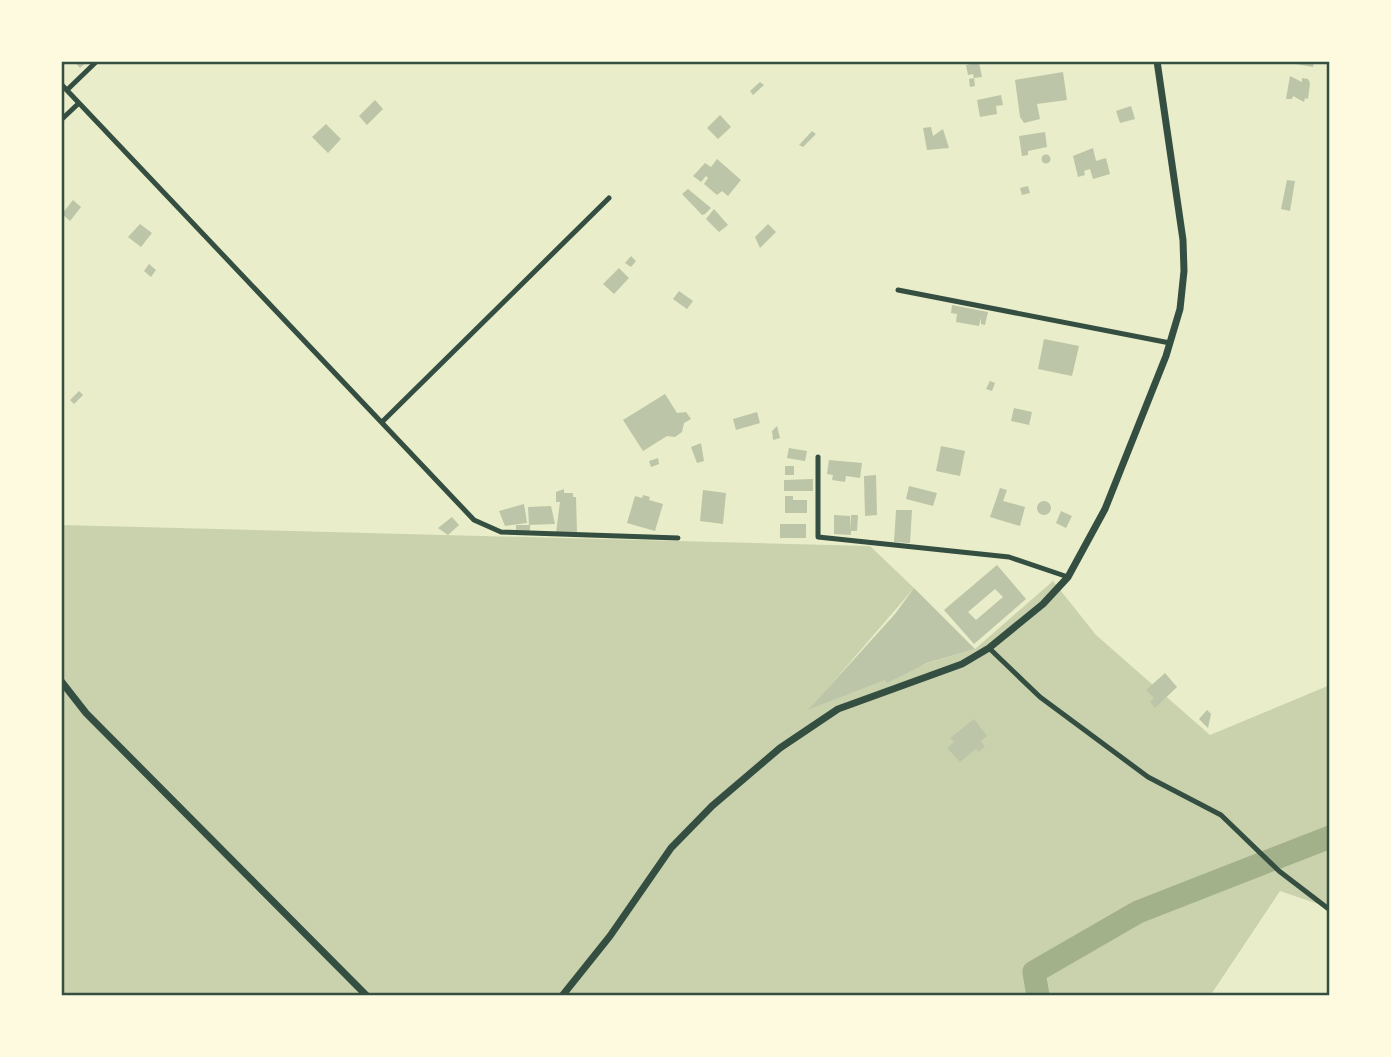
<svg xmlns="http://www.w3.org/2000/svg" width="1391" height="1057" viewBox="0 0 1391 1057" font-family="'DM Sans',sans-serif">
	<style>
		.green { fill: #cad2ad }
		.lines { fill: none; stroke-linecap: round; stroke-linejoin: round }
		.river { stroke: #a3b18a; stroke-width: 23 }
		.building { fill: #bcc5a7; fill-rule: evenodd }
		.minor { stroke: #344e41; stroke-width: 5 }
		.tertiary { stroke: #344e41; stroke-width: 7 }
		.neatline { fill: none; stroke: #344e41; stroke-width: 2.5 }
	</style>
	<rect width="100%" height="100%" fill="#e9edc9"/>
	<!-- green -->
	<path class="green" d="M61,525L870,546L914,588L810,709L928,663L975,649L1053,581L1096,635L1210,735L1330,685V908L1280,891L1210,996H61Z"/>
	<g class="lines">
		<!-- river -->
		<path class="river" d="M1038,996L1034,972L1138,912L1330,837"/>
	</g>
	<!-- building -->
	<path class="building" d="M74,61H88L80,68Z
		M1296,61H1314L1313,67L1296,64Z
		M979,62L982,77L974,78L975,86L970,87L969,79L974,78L973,74L968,75L966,65Z
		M1063,72L1067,100L1037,104L1040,119L1024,123L1020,117L1015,80Z
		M1290,76L1302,82V78L1308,79L1310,83L1308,99L1305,98L1304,102L1293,96L1292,99H1286Z
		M760,82L764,85L753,95L750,91Z
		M1001,95L1003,105L996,106L997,114L980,117L977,100Z
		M375,100L383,109L367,125L359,116Z
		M1131,106L1135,119L1120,123L1116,111Z
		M720,115L731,127L718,139L707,128Z
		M326,124L341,139L328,153L312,137Z
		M931,127L933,136L943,129L949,148L927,150L923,128Z
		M812,131L816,134L803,147L799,145Z
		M1045,132L1047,147L1028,151V155L1022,156L1019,136Z
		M1093,148L1096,161L1106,158L1110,174L1093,179L1090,169L1084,171L1085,175L1078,177L1073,156Z
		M1041.5 159a4.5 4.5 0 1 1 9 0a4.5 4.5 0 1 1-9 0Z
		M717,159L741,180L728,196L722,191L717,195L704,184L708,178L706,176L701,182L693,176L705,163L711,167Z
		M1287,180L1295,181L1290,211L1281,209Z
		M1028,186L1030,193L1022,195L1020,188Z
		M688,189L711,208L705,214L702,215L682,194Z
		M73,200L81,207L70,221L62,214Z
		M714,209L728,225L719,232L706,219Z
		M140,224L152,233L141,247L128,237Z
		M768,224L776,232L760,248L755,237Z
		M631,256L636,261L631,267L625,263Z
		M149,264L156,270L151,277L144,271Z
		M619,268L629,278L614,294L603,284Z
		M679,291L693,301L687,309L673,299Z
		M952,305L988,312L985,325L981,324V318L979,326L956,322L957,314L951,313Z
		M1044,339L1079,346L1072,376L1038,369Z
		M990,381L995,383L992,391L986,389Z
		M79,391L83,395L74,404L70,400Z
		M665,394L677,413L686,412L691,419L684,423L682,432L675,437L667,436L643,451L623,420Z
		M1014,408L1032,412L1029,425L1011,421Z
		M757,412L760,423L736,430L733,419Z
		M777,426L780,438L773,440L772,431Z
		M701,443L704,461L697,463L691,447Z
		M941,446L965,451L960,476L936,471Z
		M789,448L807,451L805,461L787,458Z
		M658,458L659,464L651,467L649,461Z
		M829,460L862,463L860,478L846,476L845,482L832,480L833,475L827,474Z
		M785,466H794V475H785Z
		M876,475L877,515L865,516L864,476Z
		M813,479V491H784V480Z
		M909,486L937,493L933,506L906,499Z
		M1000,488L1007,490L1003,501L1025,507L1020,526L990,517Z
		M564,489V493H573V497H576L577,533H556L560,502H556V492Z
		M703,490L726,493L723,524L700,521Z
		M643,495L650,497L649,500L663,504L655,531L627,523L635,496L642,498Z
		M785,496H793V500H807V513H785Z
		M1037 508a7 7 0 1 1 14 0a7 7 0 1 1-14 0Z
		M524,504L527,523L505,526L499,511Z
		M551,506L555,524L529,525L528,507Z
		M896,510H912L910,543L894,542Z
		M1061,511L1072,516L1066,528L1056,523Z
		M834,515L850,516L851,530V515H858L857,531H851V535L834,534Z
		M452,517L459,525L448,535L438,528Z
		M780,524H806V538H780Z
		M516,525H530V532L516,531Z
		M997,565L1026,599L974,644L944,610ZM995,589L1003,597L976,620L968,612Z
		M914,588L975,649L927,663L887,683L885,680L808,710L895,614Z
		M1165,673L1177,687L1155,708L1150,702L1154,698L1146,690Z
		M1207,710L1211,714L1208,728L1199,719Z
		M974,719L987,736L981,741L985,747L978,752L976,749L960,762L947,748L954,742L950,738Z"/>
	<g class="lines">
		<!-- minor -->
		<path class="minor" d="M61,84L474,520L501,532L678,538
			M67,90L97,61
			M61,120L79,103
			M898,290L1170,343
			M382,422L609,198
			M818,457V537L1009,557L1068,577
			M989,648L1040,697L1148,777L1221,815L1279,871L1330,910"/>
		<!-- tertiary -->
		<path class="tertiary" d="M61,681L86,713L367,996
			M562,996L610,936L671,848L712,806L780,748L838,709L962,664L989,648L1043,604L1068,577L1105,509L1166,356L1180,309L1184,271L1183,240L1157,61"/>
	</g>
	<!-- border -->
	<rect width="1391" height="1057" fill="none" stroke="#fefae0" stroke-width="126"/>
	<rect x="63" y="63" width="1265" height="931" class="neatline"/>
</svg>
